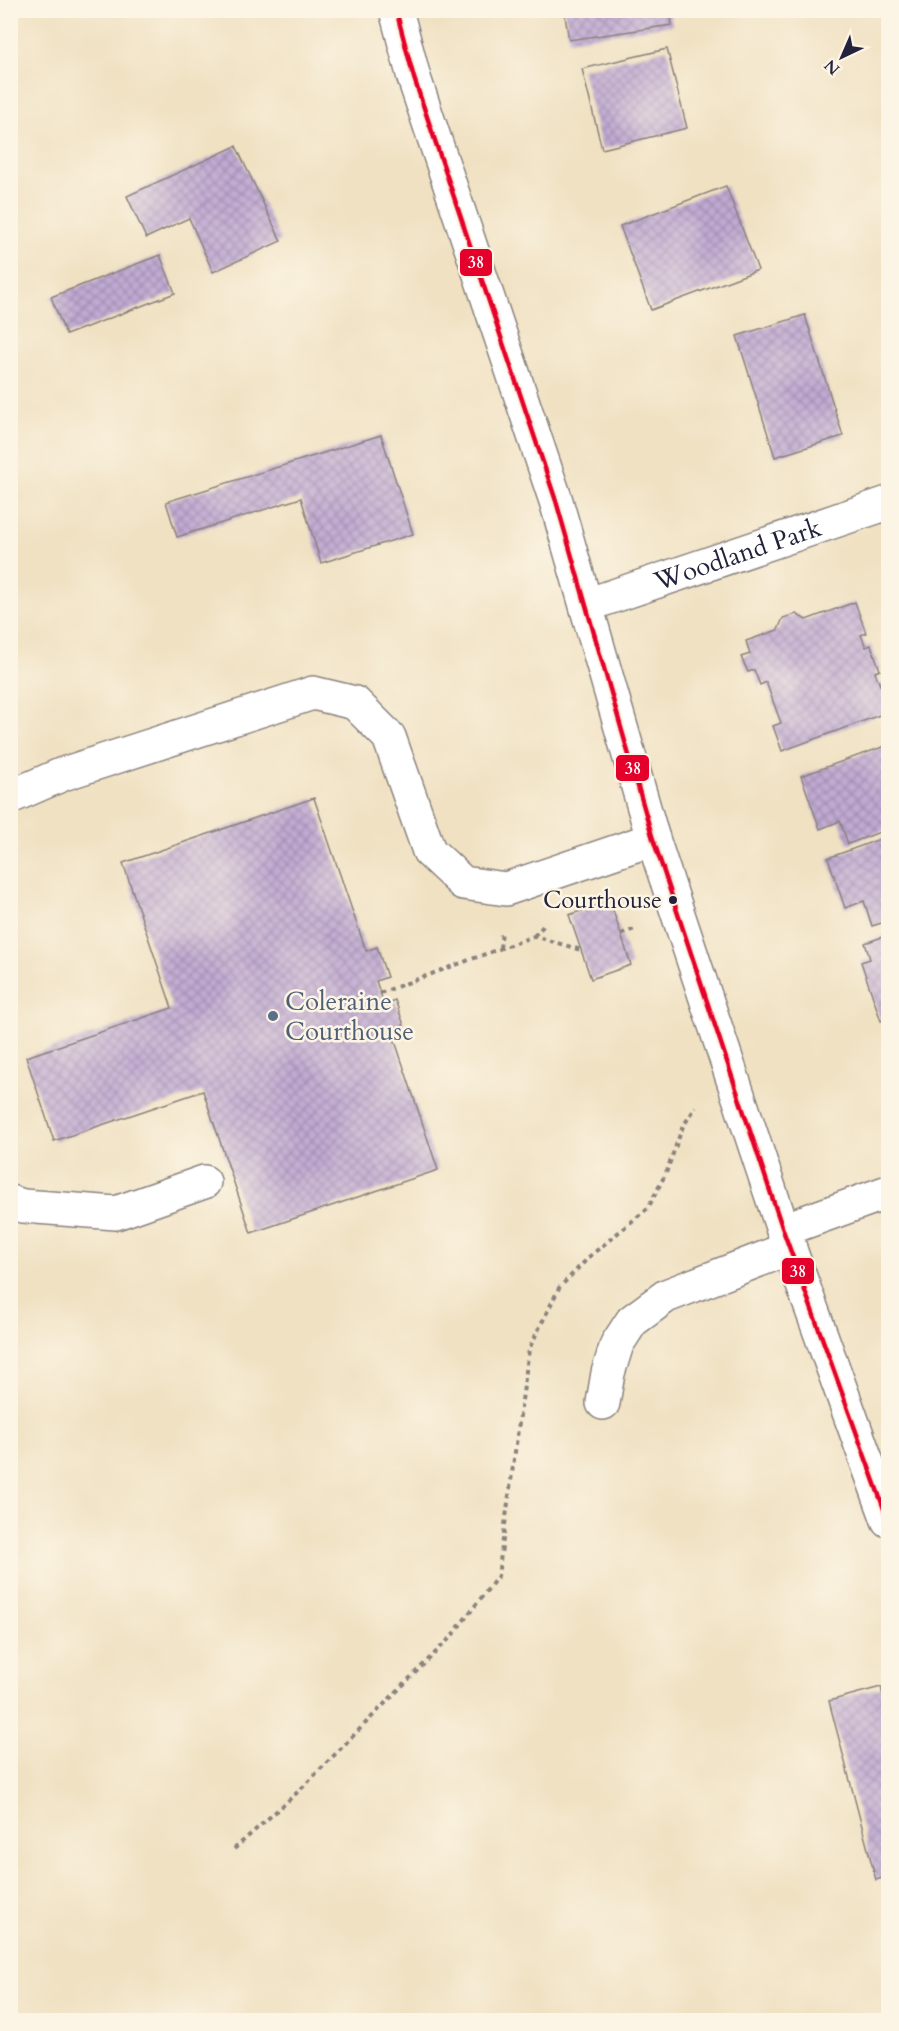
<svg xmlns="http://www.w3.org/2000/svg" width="899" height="2031" viewBox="0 0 899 2031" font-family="Cardo,serif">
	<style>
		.building { fill: url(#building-cross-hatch) }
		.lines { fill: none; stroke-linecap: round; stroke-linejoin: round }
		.minor-casing { stroke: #89827e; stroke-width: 36 }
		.path { stroke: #89827e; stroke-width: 4; stroke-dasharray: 4.5 4.5; stroke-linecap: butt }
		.minor { stroke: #fff; stroke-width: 33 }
		.bus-1-casing { stroke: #fcf5e5; stroke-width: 9 }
		.bus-1 { stroke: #e4002b; stroke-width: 4.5 }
		.bus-dot { fill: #22223b; stroke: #fcf5e5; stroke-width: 2 }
		.service-dot { fill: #5c6f8a; stroke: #fcf5e5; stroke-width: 2 }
		.labels { text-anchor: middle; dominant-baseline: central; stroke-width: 5; stroke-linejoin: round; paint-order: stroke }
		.bus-label { font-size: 24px; fill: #22223b; stroke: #fcf5e5; text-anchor: end }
		.street-label { font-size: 26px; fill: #22223b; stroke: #fcf5e5 }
		.service-label { font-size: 26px; fill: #4e5e75; stroke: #fcf5e5; text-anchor: start }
		.line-badge { stroke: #fcf5e5; stroke-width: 2 }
		.badge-label { font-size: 16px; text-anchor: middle; font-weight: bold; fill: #fff }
	</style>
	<defs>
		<pattern id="building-cross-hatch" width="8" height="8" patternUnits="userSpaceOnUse" patternTransform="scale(1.5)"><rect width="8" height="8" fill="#c1aad3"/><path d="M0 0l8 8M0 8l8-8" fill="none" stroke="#9c8aac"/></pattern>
	</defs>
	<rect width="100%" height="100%" fill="#fcf5e5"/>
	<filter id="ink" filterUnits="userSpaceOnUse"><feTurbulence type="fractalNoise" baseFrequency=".0167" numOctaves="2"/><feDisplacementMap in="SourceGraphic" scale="12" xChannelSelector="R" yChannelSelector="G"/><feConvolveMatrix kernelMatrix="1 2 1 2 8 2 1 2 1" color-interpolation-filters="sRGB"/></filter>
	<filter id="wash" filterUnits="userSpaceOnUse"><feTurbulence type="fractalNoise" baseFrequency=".008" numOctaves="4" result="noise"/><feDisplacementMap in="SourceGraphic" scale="24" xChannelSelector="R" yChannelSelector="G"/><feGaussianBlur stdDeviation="1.35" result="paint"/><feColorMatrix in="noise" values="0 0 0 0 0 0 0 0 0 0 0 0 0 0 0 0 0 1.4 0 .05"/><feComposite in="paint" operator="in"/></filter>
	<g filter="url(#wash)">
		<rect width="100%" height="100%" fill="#f0e1c2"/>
		<g id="blocks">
			<!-- building -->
			<path class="building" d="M564,10H670L672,25L569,40Z
				M667,49L687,128L602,149L582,69Z
				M236,146L281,241L213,272L189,218L146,238L127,196Z
				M726,186L758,270L651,310L620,226Z
				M160,255L175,293L66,335L51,297Z
				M805,315L843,436L775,457L737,336Z
				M381,435L413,534L321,563L301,498L177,537L166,502Z
				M855,602L866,633L861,635L866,647L871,645L880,670L875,672L880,685L884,683L888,695V712L782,751L773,726L781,723L766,682L760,685L754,670L748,672L741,657L750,654L746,641L778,630L783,618L796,614L806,620Z
				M888,745V829L848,844L840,821L820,829L801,776Z
				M314,798L366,951L377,947L387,977L376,981L384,1004L395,1000L404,1025L391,1029L438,1170L251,1233L203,1091L54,1141L26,1057L172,1008L123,863Z
				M888,836V921L872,926L864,901L845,908L828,858Z
				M610,901L631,965L591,979L569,915Z
				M888,935V1018L881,1021L861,962L870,959L865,943Z
				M881,1687L888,1718V1876L876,1880L829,1701Z"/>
		</g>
	</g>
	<g filter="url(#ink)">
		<use href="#blocks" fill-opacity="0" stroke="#89827e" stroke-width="1.5"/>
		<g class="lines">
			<defs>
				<g id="minor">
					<path d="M396,10L414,78L556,501L653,839L783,1230L888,1520"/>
					<path id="s1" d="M587,605L888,503"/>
					<path d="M10,797L63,774L313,693L355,703L389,737L429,851L463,883L506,889L653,839"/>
					<path d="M10,1202L23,1206L116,1213L204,1182"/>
					<path d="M783,1230L888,1192"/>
					<path d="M603,1403L608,1373L617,1344L632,1321L666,1296L790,1248"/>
				</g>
			</defs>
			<!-- minor casing -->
			<use href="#minor" class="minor-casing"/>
			<!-- path -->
			<path class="path" d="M621,934L637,928
				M534,936L546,923
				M500,948L502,931
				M380,993L534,936L581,950
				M234,1849L301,1789L405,1683L451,1637L498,1576L529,1349L559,1288L590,1256L648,1208L666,1173L683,1126L696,1107"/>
			<!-- minor -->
			<use href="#minor" class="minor"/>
			<defs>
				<path id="bus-1" d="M396,10L414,78L556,501L653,839L783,1230L888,1520"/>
			</defs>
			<!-- bus-1 casing -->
			<use href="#bus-1" class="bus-1-casing"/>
			<!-- bus-1 -->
			<use href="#bus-1" class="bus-1"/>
		</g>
	</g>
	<!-- markers -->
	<circle class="bus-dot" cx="673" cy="900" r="5"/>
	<circle class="service-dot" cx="273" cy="1016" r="6"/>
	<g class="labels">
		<!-- bus labels -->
		<g class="bus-label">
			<text x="662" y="900">Courthouse</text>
		</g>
		<!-- street labels -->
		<g class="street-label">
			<text stroke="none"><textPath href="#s1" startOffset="159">Woodland Park</textPath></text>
		</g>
		<!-- service labels -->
		<g class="service-label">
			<text x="285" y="1001">Coleraine<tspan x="285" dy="30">Courthouse</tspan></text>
		</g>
	</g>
	<g class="line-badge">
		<rect x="459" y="248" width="34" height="29" rx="6" fill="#e4002b"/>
		<rect x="615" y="754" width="35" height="28" rx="6" fill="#e4002b"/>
		<rect x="781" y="1257" width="34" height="28" rx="6" fill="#e4002b"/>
	</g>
	<g class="badge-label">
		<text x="476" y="268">38</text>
		<text x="633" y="774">38</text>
		<text x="798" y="1277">38</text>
	</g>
	<!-- margin -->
	<rect width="899" height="2031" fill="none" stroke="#fcf5e5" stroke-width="36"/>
	<!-- north arrow -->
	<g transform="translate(842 57) rotate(224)" stroke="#fcf5e5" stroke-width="4.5" paint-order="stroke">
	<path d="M0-4.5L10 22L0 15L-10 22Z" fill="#22223b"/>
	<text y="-9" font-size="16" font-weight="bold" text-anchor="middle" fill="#22223b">N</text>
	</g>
</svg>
